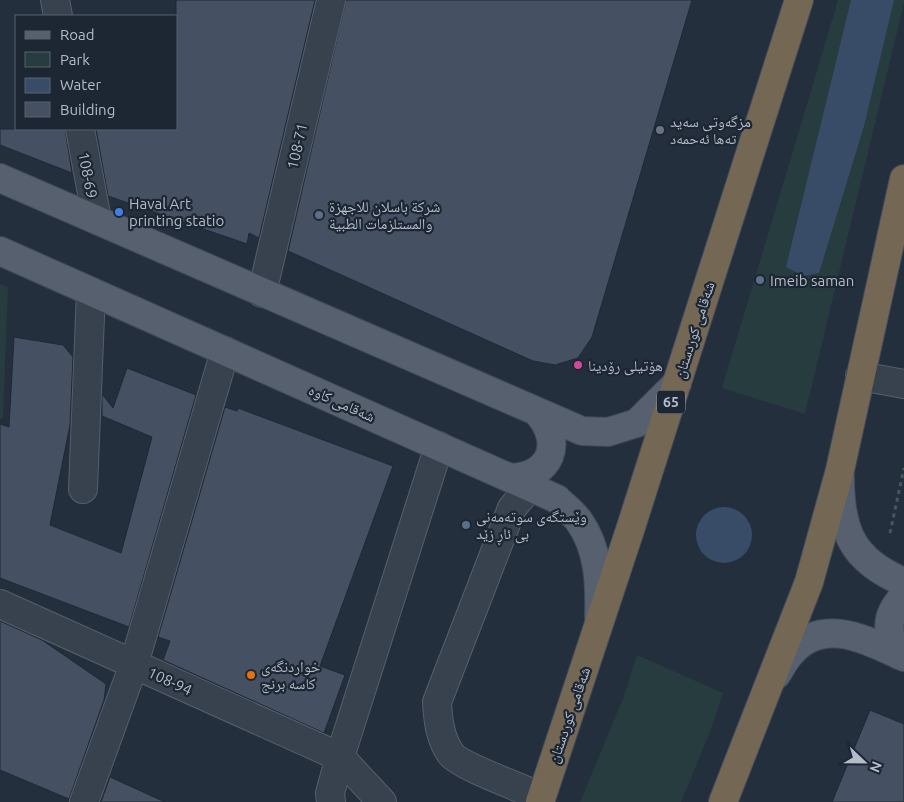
<svg xmlns="http://www.w3.org/2000/svg" width="904" height="802" viewBox="0 0 904 802" font-family="Ubuntu,'Noto Naskh Arabic',sans-serif">
	<style>
		.green { fill: #263c3f }
		.water { fill: #394c67 }
		.building { fill: #455162; stroke: #1f2835 }
		.lines { fill: none; stroke-linecap: round; stroke-linejoin: round }
		.minor-casing { stroke: #565f6c; stroke-width: 30 }
		.major-casing { stroke: #414a57; stroke-width: 30 }
		.highway-casing { stroke: #434c59; stroke-width: 30 }
		.path { stroke: #44595c; stroke-width: 3; stroke-dasharray: 4 4; stroke-linecap: butt }
		.minor { stroke: #38414e; stroke-width: 28 }
		.major { stroke: #56606e; stroke-width: 28 }
		.highway { stroke: #746855; stroke-width: 28 }
		.worship-dot { fill: #6b7280; stroke: #1d2633; stroke-width: 2 }
		.shop-dot { fill: #3f7fe0; stroke: #1d2633; stroke-width: 2 }
		.service-dot { fill: #5c6f8a; stroke: #1d2633; stroke-width: 2 }
		.hotel-dot { fill: #d1479c; stroke: #1d2633; stroke-width: 2 }
		.food-dot { fill: #e8710a; stroke: #1d2633; stroke-width: 2 }
		.labels { text-anchor: middle; dominant-baseline: central; stroke-width: 4.5; stroke-linejoin: round; paint-order: stroke }
		.shield { fill: #1d2633; stroke: #878f9c; stroke-width: 1 }
		.shield-label { font-size: 14px; font-weight: bold; fill: #b4bcc9 }
		.poi-label { font-size: 15px; fill: #b4bcc9; stroke: #1d2633; text-anchor: start }
		.street-label { font-size: 15px; fill: #b4bcc9; stroke: #1d2633 }
	</style>
	<rect width="100%" height="100%" fill="#242f3e"/>
	<!-- green -->
	<path class="green" d="M838,0H904V3L805,414L722,388Z
		M0,284L8,287L3,419L0,418Z
		M637,655L723,693L710,732L681,802H580L624,696Z"/>
	<!-- water -->
	<path class="water" d="M851,0H894L864,126L819,273L803,276L786,267Z
		M696 535a28 28 0 1 1 56 0a28 28 0 1 1-56 0Z"/>
	<!-- building -->
	<path class="building" d="M176,0H315L259,238L249,233L247,244L108,196L96,129H176Z
		M346,0H692L592,337L578,358L555,365L533,361L288,251Z
		M0,129H65L72,173L0,145Z
		M14,337L63,345L73,357L70,425L50,525L121,553L152,437L102,416V394L113,408L127,368L196,395L129,627L0,578V424L9,427Z
		M225,407L237,411L238,408L393,466L320,666L345,675L324,733L163,660L170,641L158,637Z
		M0,621L42,640L106,684L104,700L69,799L0,770Z
		M870,710L904,724V802H832Z
		M110,777L165,802H101Z"/>
	<g class="lines">
		<defs>
			<path id="minor" d="M55,0L58,16
				M80,129L97,220
				M262,293L331,0
				M860,376L904,384
				M530,487L512,508L437,702C438,720 440,739 451,754C460,766 524,789 541,797
				M83,489L91,292
				M0,604L340,757L382,802
				M84,802L134,664L225,351
				M331,802L330,793L340,757L439,446"/>
			<path id="major" d="M0,178L582,431L608,432L637,423L677,383
				M0,251L557,499C564,506 573,513 579,521C599,549 600,584 599,617
				M511,478C551,476 564,443 538,413
				M840,478C840,532 853,561 904,582
				M899,655C885,633 886,614 904,596
				M776,675C781,668 785,659 791,653C823,615 868,641 904,657"/>
			<path id="highway" d="M540,802L630,530L799,0
				M723,802L809,582L840,470L904,179"/>
		</defs>
		<!-- minor casing -->
		<use href="#minor" class="minor-casing"/>
		<!-- major casing -->
		<use href="#major" class="major-casing"/>
		<!-- highway casing -->
		<use href="#highway" class="highway-casing"/>
		<!-- path -->
		<path class="path" d="M890,533L904,468"/>
		<!-- minor -->
		<use href="#minor" class="minor"/>
		<!-- major -->
		<use href="#major" class="major"/>
		<!-- highway -->
		<use href="#highway" class="highway"/>
	</g>
	<!-- markers -->
	<circle class="worship-dot" cx="660" cy="130" r="5"/>
	<circle class="shop-dot" cx="119" cy="212" r="5"/>
	<g class="service-dot">
		<circle cx="319" cy="215" r="5"/>
		<circle cx="760" cy="280" r="5"/>
		<circle cx="466" cy="525" r="5"/>
	</g>
	<circle class="hotel-dot" cx="578" cy="365" r="5"/>
	<circle class="food-dot" cx="251" cy="675" r="5"/>
	<g class="labels">
		<!-- shield labels -->
		<rect class="shield" x="657" y="390.5" width="28" height="23" rx="4"/>
		<g class="shield-label">
			<text x="671" y="402">65</text>
		</g>
		<!-- poi labels -->
		<g class="poi-label">
			<text x="670" y="121">مزگەوتی سەید<tspan x="670" dy="17">تەها ئەحمەد</tspan></text>
			<text x="129" y="203">Haval Art<tspan x="129" dy="17">printing statio</tspan></text>
			<text x="329" y="206">شركة باسلان للاجهزة<tspan x="329" dy="17">والمستلزمات الطبية</tspan></text>
			<text x="770" y="280">Imeib saman</text>
			<text x="588" y="365">هۆتیلی رۆدینا</text>
			<text x="476" y="516">وێستگەی سوتەمەنی<tspan x="476" dy="17">بی ئاڕ زێد</tspan></text>
			<text x="261" y="666">خواردنگەی<tspan x="261" dy="17">کاسە برنج</tspan></text>
		</g>
		<!-- street labels -->
		<g class="street-label">
			<text transform="translate(297 146) rotate(-77)">108-71</text>
			<text transform="translate(88 175) rotate(79)">108-69</text>
			<text transform="translate(694 330) rotate(-72)">شەقامی کوردستان</text>
			<text transform="translate(342 403) rotate(24)">شەقامی کاوە</text>
			<text transform="translate(170 681) rotate(25)">108-94</text>
			<text transform="translate(569 715) rotate(-71)">شەقامی کوردستان</text>
		</g>
	</g>
	<!-- legend -->
	<rect x="15" y="15" width="162" height="115" fill="#1d2633" stroke="#59626f"/>
	<rect x="25" y="31" width="25" height="8" fill="#56606e" stroke="#59626f"/>
	<text x="60" y="40" font-size="15" fill="#b4bcc9">Road</text>
	<rect x="25" y="52" width="25" height="15" fill="#263c3f" stroke="#59626f"/>
	<text x="60" y="65" font-size="15" fill="#b4bcc9">Park</text>
	<rect x="25" y="78" width="25" height="15" fill="#394c67" stroke="#59626f"/>
	<text x="60" y="90" font-size="15" fill="#b4bcc9">Water</text>
	<rect x="25" y="102" width="25" height="15" fill="#455162" stroke="#59626f"/>
	<text x="60" y="115" font-size="15" fill="#b4bcc9">Building</text>
	<!-- north arrow -->
	<g transform="translate(864 762) rotate(112)" stroke="#1d2633" stroke-width="4" paint-order="stroke">
	<path d="M0-4L9 19L0 12L-9 19Z" fill="#b4bcc9"/>
	<text y="-8" font-size="14" font-weight="bold" text-anchor="middle" fill="#b4bcc9">N</text>
	</g>
</svg>
